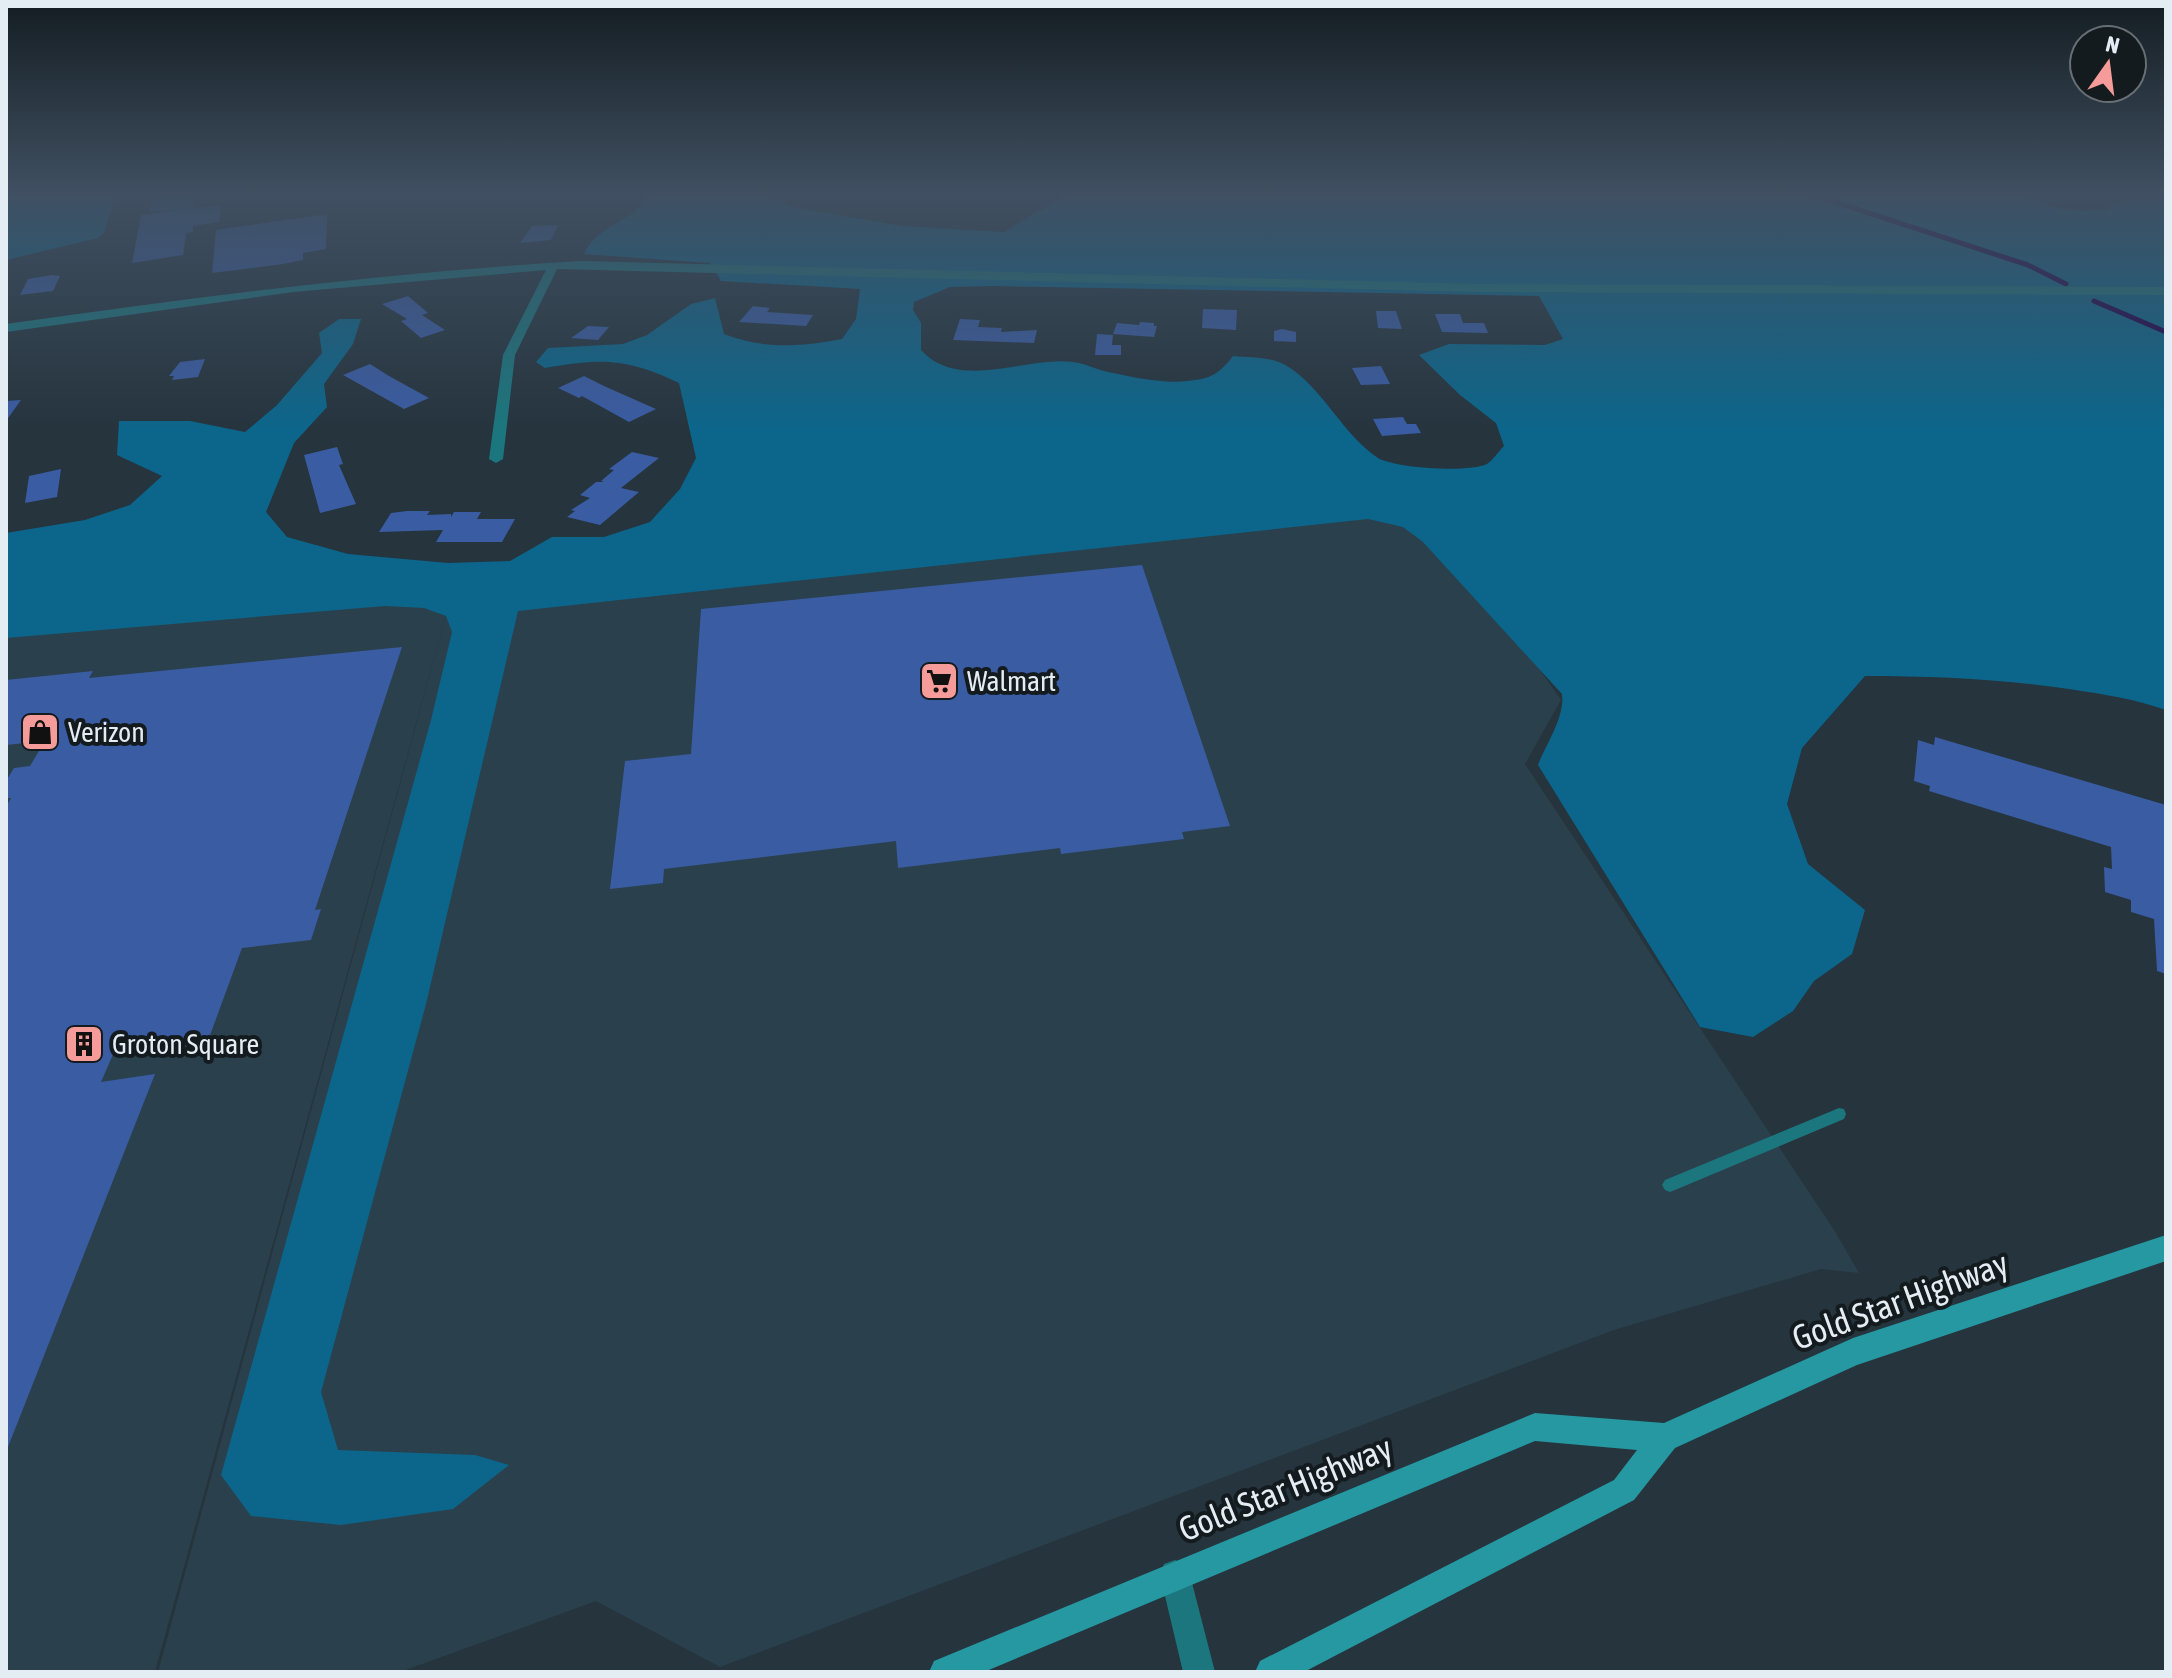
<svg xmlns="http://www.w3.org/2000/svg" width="2172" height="1678" viewBox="0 0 2172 1678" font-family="'Asap Condensed',sans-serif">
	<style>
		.built { fill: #2a404c }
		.forest { fill: #0c668b; fill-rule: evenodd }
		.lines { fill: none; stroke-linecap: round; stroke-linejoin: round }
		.stream { stroke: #1e0049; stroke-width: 5 }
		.building { fill: #3a5ca3 }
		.lane { fill: #1c767e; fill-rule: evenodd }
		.street { fill: #1c767e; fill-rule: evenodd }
		.secondary { fill: #2598a2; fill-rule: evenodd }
		.labels { text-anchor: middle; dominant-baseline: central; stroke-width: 8; stroke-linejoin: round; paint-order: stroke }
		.poi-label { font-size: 28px; fill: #e4edf3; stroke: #141b1f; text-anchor: start }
		.near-street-label { font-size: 34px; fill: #e4edf3; stroke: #141b1f }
	</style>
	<rect width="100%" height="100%" fill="#25343d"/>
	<!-- built -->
	<path class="built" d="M1424,504L1561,700L1525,764L1836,1233L1859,1273L1821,1269L1614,1330L720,1667L596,1601L400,1672H158L452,593L155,1672H6V625Z"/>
	<!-- forest -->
	<path class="forest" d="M6,195H114L105,231L98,238L6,260Z
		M643,195H768L792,207L902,226L1004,232L1066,195H2026C2050,212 2080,212 2109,209L2114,202L2166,197V710C2135,699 2102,694 2069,689C2000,679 1934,676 1865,676L1802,748L1787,804L1808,864L1865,910L1852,954L1814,981L1793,1011L1753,1037L1700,1027L1538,765C1547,742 1565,717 1562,694L1423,542L1403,527L1368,519L518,611L426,1004L321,1392L338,1450L475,1455L509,1465L453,1509L341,1525L251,1516L221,1475L431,720L452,632L446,616L424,608L385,606L6,638V533L85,520L130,505L162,476L117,455L119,421H190L245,432L277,405L322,353L319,333L339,319H361L353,344L324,384L327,407L294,443L266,512L287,537L348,554L448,563L510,561L552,537H604L650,522L680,489L696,458L679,383C627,358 601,358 545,368L536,362L548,348L623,344L647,335L691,304L715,298L724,334C762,349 803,347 842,339L856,319L860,289L721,281L710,263L584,254C598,224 635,220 646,199ZM995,286L1539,296L1563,339L1545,345L1449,344L1419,355L1460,395L1496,423L1504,446C1499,451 1493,460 1487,464C1469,473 1394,468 1378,458C1342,434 1324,389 1287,366C1271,356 1251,358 1233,356C1219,374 1211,379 1187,381C1164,384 1132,377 1108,372C1097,370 1085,363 1073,362C1025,356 959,392 921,350V323L913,310L914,302L950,287Z"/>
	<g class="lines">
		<!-- stream -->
		<path class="stream" d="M1814,195L2028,265L2066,284
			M2094,301L2166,332"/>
	</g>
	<!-- building -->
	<path class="building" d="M153,195H195L193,207L197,208L221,205L219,222L193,226V232L186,233L183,255L132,263L141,215L182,209L149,212Z
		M327,214L326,249L303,253V260L283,264L212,273L216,230Z
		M558,225L551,240L520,243L532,226Z
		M52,275L60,276L53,291L20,295L28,279Z
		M408,296L428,313L422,315L445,330L421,338L401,321L407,319L382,304Z
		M753,306L770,308L767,312L813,315L806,326L739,322Z
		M1203,309L1237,310L1236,330L1202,328Z
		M1376,311H1396L1402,329L1378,328Z
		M1435,314H1460L1463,323H1484L1488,333L1442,332Z
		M960,319L980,320L978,327L1002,328L1001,332L1037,330L1034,343L953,340Z
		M1140,322L1154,323V326H1157L1154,337L1113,334L1117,323L1139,325Z
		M588,326L609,327L598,340L571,338Z
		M1282,329L1296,332V342L1274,341V331Z
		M1097,334L1113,335L1112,345H1121V355H1095Z
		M205,359L198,377L172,380L174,376H169L180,362Z
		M370,364L389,376L429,398L404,409L343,375Z
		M1381,366L1390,384L1361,385L1352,368Z
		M584,376L604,386L656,409L629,422L582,396L579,398L558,388Z
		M21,400L6,421V401Z
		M1403,417L1407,424H1416L1421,433L1382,436L1373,419Z
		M337,447L343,464L339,465L356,504L320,513L304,455Z
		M632,452L659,458L621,488L639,492L600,525L567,517L575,511L571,510L590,498L580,495L596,482H604L601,481L614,470L609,469Z
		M61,469L57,497L25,503L29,476Z
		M407,511H430L427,515L451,514V517L454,512H481L477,519H515L502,542H436L443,530L379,532L391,513Z
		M1142,565L1230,826L1182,832L1184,839L1061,854L1060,848L898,868L896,841L664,869L663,883L610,889L625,761L691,754L701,609Z
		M402,647L315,910L321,909L311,940L242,948L209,1038L115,1050L101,1082L155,1074L6,1452V807L11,798H6V781L14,768L30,766L45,741L6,745V680L93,671L89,678Z
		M1935,737L2166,805V974L2157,971L2154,919L2131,912V900L2105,892L2104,867L2112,869L2111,847L1929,791L1930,786L1914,781L1918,740L1934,745Z"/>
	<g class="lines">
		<!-- lane -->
		<path class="lane" d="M1839,1108L1844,1109L1846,1114L1844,1119L1675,1190L1670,1192L1665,1190L1662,1185L1665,1180Z"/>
		<!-- street -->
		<path class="street" d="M581,261L1476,284L2166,287V295L1476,292L557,269L515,355L503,459L496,463L489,459L503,355L546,270L293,292L6,332V324C197,297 388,272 581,261Z
			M1175,1560L1186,1564L1190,1575L1215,1672H1183L1160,1575L1164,1564Z"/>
		<!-- secondary -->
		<path class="secondary" d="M2166,1235V1261L1857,1365L1675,1448L1634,1500L1304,1672H1255L1260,1661L1614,1480L1637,1450L1535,1441L984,1672H929L934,1661L1535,1413L1664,1423L1853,1338Z"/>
	</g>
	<!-- sky -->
	<linearGradient id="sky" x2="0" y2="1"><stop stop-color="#141d22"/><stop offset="0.45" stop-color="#405062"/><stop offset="1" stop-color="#405062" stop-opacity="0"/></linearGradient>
	<rect width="2172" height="430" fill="url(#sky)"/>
	<!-- icons -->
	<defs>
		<symbol id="supermarket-square" viewBox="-11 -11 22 22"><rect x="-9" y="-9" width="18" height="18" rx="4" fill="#f59b99" stroke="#141b1f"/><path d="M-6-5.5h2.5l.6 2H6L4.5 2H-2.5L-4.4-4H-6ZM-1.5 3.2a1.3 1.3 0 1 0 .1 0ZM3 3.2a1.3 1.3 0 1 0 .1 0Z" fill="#111"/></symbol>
		<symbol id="shop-square" viewBox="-11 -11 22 22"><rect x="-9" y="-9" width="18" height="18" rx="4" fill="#f59b99" stroke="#141b1f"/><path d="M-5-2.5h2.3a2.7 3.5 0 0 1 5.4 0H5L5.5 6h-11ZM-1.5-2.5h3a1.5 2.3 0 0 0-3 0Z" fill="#111"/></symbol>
		<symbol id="building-square" viewBox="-11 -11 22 22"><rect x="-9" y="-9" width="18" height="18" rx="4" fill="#f59b99" stroke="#141b1f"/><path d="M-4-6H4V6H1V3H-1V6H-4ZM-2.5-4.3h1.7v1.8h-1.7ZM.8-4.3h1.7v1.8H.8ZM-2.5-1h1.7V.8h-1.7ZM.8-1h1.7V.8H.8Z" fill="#111"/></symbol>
	</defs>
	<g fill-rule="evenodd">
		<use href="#supermarket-square" x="917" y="659" width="44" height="44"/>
		<use href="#shop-square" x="18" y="710" width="44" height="44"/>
		<use href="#building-square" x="62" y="1022" width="44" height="44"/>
	</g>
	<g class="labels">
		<!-- poi labels -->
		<g class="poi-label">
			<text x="967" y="681">Walmart</text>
			<text x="68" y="732">Verizon</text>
			<text x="112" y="1044">Groton Square</text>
		</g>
		<!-- near-street labels -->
		<g class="near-street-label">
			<text transform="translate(1900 1300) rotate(-20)">Gold Star Highway</text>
			<text transform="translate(1285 1488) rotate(-22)">Gold Star Highway</text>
		</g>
	</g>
	<!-- border -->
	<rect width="2172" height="1678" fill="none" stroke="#e4edf3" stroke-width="16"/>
	<!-- north arrow -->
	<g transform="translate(2108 64) rotate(14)"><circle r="38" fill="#141b1f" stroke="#676f74" stroke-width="2"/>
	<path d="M0-6L14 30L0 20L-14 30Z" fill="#f59b99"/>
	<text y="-12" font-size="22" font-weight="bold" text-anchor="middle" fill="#e4edf3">N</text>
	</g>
</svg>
